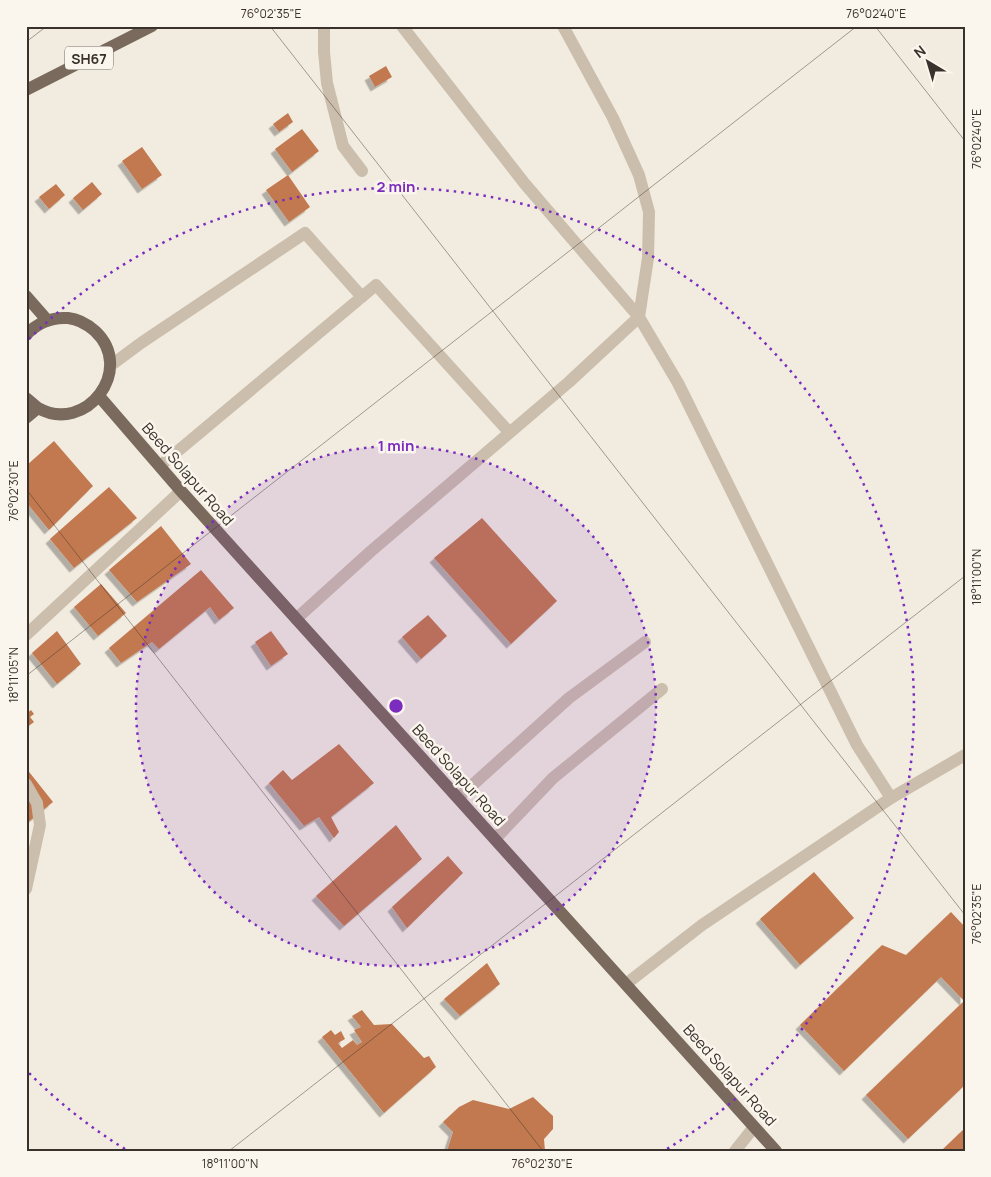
<svg xmlns="http://www.w3.org/2000/svg" width="991" height="1177" viewBox="0 0 991 1177" font-family="Manrope,sans-serif">
	<style>
		.building { fill: #c2794f; filter: url(#shadow) }
		.lines { fill: none; stroke-linecap: round; stroke-linejoin: round }
		.minor { stroke: #cbbeac; stroke-width: 12 }
		.major { stroke: #7a6a5d; stroke-width: 12 }
		.ticks { fill: none; stroke: #39312b; stroke-width: 1; stroke-opacity: 0.45 }
		.ring { fill: none; stroke: #7b2cbf; stroke-width: 2.5; stroke-dasharray: 2.5 5 }
		.labels { text-anchor: middle; dominant-baseline: central; stroke-width: 5; stroke-linejoin: round; paint-order: stroke }
		.shield { fill: #faf5ed; stroke: #736c65; stroke-width: 1 }
		.shield-label { font-size: 14px; font-weight: bold; fill: #39312b }
		.street-label { font-size: 15px; fill: #39312b; stroke: #faf5ed }
		.centre { fill: #7b2cbf; stroke: #faf5ed; stroke-width: 2.5 }
		.ring-label { font-size: 15px; text-anchor: middle; font-weight: bold; fill: #7b2cbf; stroke: #faf5ed; stroke-width: 5; stroke-linejoin: round; paint-order: stroke }
		.neatline { fill: none; stroke: #39312b; stroke-width: 2 }
		.ticks-label { font-size: 12px; text-anchor: middle; fill: #39312b }
	</style>
	<defs>
		<filter id="shadow"><feDropShadow dx="-4.5" dy="4.5" stdDeviation="0" flood-color="#0004"/></filter>
	</defs>
	<rect width="100%" height="100%" fill="#f2ece0"/>
	<!-- building -->
	<path class="building" d="M386,66L392,77L375,87L369,76Z
		M288,113L293,122L279,132L273,124Z
		M302,129L319,151L292,172L275,149Z
		M142,147L162,175L142,189L122,161Z
		M288,175L310,207L289,222L266,190Z
		M92,182L102,194L83,210L73,198Z
		M56,184L65,195L49,209L39,197Z
		M54,441L93,486L49,530L26,502V466Z
		M109,487L137,518L74,568L50,539Z
		M482,518L557,601L511,644L434,558Z
		M161,526L191,564L137,602L109,570Z
		M201,570L234,608L219,620L210,607L159,649L152,642L121,663L109,648Z
		M101,584L126,613L98,636L74,607Z
		M428,615L447,636L421,659L402,637Z
		M57,631L81,664L57,684L32,653Z
		M271,631L288,654L271,666L255,642Z
		M31,710L34,714L30,717L34,722L26,728V714Z
		M339,744L374,783L331,817L339,832L334,838L319,817L304,826L269,783L283,770L292,780Z
		M26,768L53,802L26,824Z
		M396,825L422,859L344,926L316,896Z
		M448,856L463,873L407,928L392,907Z
		M814,872L854,918L800,965L760,919Z
		M951,912L965,927V1085L908,1139L866,1095L964,1001L941,977L844,1071L800,1025L882,945L906,955Z
		M487,963L500,984L460,1016L444,999Z
		M362,1010L374,1025L392,1024L424,1058L429,1056L436,1067L384,1113L322,1037L331,1030L335,1035L341,1031L345,1039L338,1043L342,1048L353,1040L357,1045L362,1042L354,1030L361,1027L352,1016Z
		M533,1097L553,1116V1129L544,1139L545,1151H447L453,1132L443,1122L459,1107L473,1100L509,1109Z
		M965,1128V1151H941Z"/>
	<g class="lines">
		<!-- minor -->
		<path class="minor" d="M324,26V52L327,83L343,146L362,171
			M402,26L525,184L639,317L678,383L857,745L891,798L702,925L626,984
			M110,366L141,343L305,233L362,297
			M160,466L376,285L509,432
			M296,619L370,552L569,382L639,317L648,258L649,212L639,175L613,118L563,26
			M26,635L181,491
			M26,784L37,803L40,825L26,889
			M458,798L569,698L645,642
			M891,798L965,755
			M495,839L553,778L662,689
			M735,1151L754,1127"/>
		<!-- major -->
		<path class="major" d="M26,90L152,26
			M26,296L47,320
			M26,335C37,323 52,317 68,318C78,319 87,324 95,331C136,369 86,435 38,408C34,405 30,401 26,398
			M99,396L181,491L776,1151
			M26,418L38,408"/>
	</g>
	<!-- ticks -->
	<path class="ticks" d="M270,26L965,915M875,26L965,141M26,42L47,26M26,489L543,1151M26,676L857,26M229,1151L965,576"/>
	<!-- distance rings -->
	<circle cx="396" cy="706" r="260" fill="#7b2cbf" fill-opacity=".12"/>
	<g class="ring">
		<circle cx="396" cy="706" r="260"/>
		<path d="M125 1149A519 519 0 0 1 29 1073M29 339A519 519 0 1 1 667 1149"/>
	</g>
	<g class="labels">
		<!-- shield labels -->
		<rect class="shield" x="65" y="46.5" width="48" height="23" rx="4"/>
		<g class="shield-label">
			<text x="89" y="58">SH67</text>
		</g>
		<!-- street labels -->
		<g class="street-label">
			<text transform="translate(188 474) rotate(49)">Beed Solapur Road</text>
			<text transform="translate(459 775) rotate(48)">Beed Solapur Road</text>
			<text transform="translate(730 1075) rotate(48)">Beed Solapur Road</text>
		</g>
	</g>
	<circle cx="396" cy="706" r="8" class="centre"/>
	<g class="ring-label">
		<text x="396" y="192">2 min</text>
		<text x="396" y="451">1 min</text>
	</g>
	<!-- border -->
	<rect width="991" height="1177" fill="none" stroke="#faf5ed" stroke-width="55"/>
	<!-- north arrow -->
	<g transform="translate(928 62) rotate(322)" stroke="#faf5ed" stroke-width="4" paint-order="stroke">
	<path d="M0-4L9 19L0 12L-9 19Z" fill="#39312b"/>
	<text y="-8" font-size="14" font-weight="bold" text-anchor="middle" fill="#39312b">N</text>
	</g>
	<rect x="28" y="28" width="936" height="1122" class="neatline"/>
	<g class="ticks-label">
		<text x="271" y="18">76°02'35"E</text>
		<text x="876" y="18">76°02'40"E</text>
		<text transform="translate(977 139) rotate(-90)" y="4">76°02'40"E</text>
		<text transform="translate(14 491) rotate(-90)" y="4">76°02'30"E</text>
		<text transform="translate(977 577) rotate(-90)" y="4">18°11'00"N</text>
		<text transform="translate(14 675) rotate(-90)" y="4">18°11'05"N</text>
		<text transform="translate(977 914) rotate(-90)" y="4">76°02'35"E</text>
		<text x="230" y="1168">18°11'00"N</text>
		<text x="542" y="1168">76°02'30"E</text>
	</g>
</svg>
